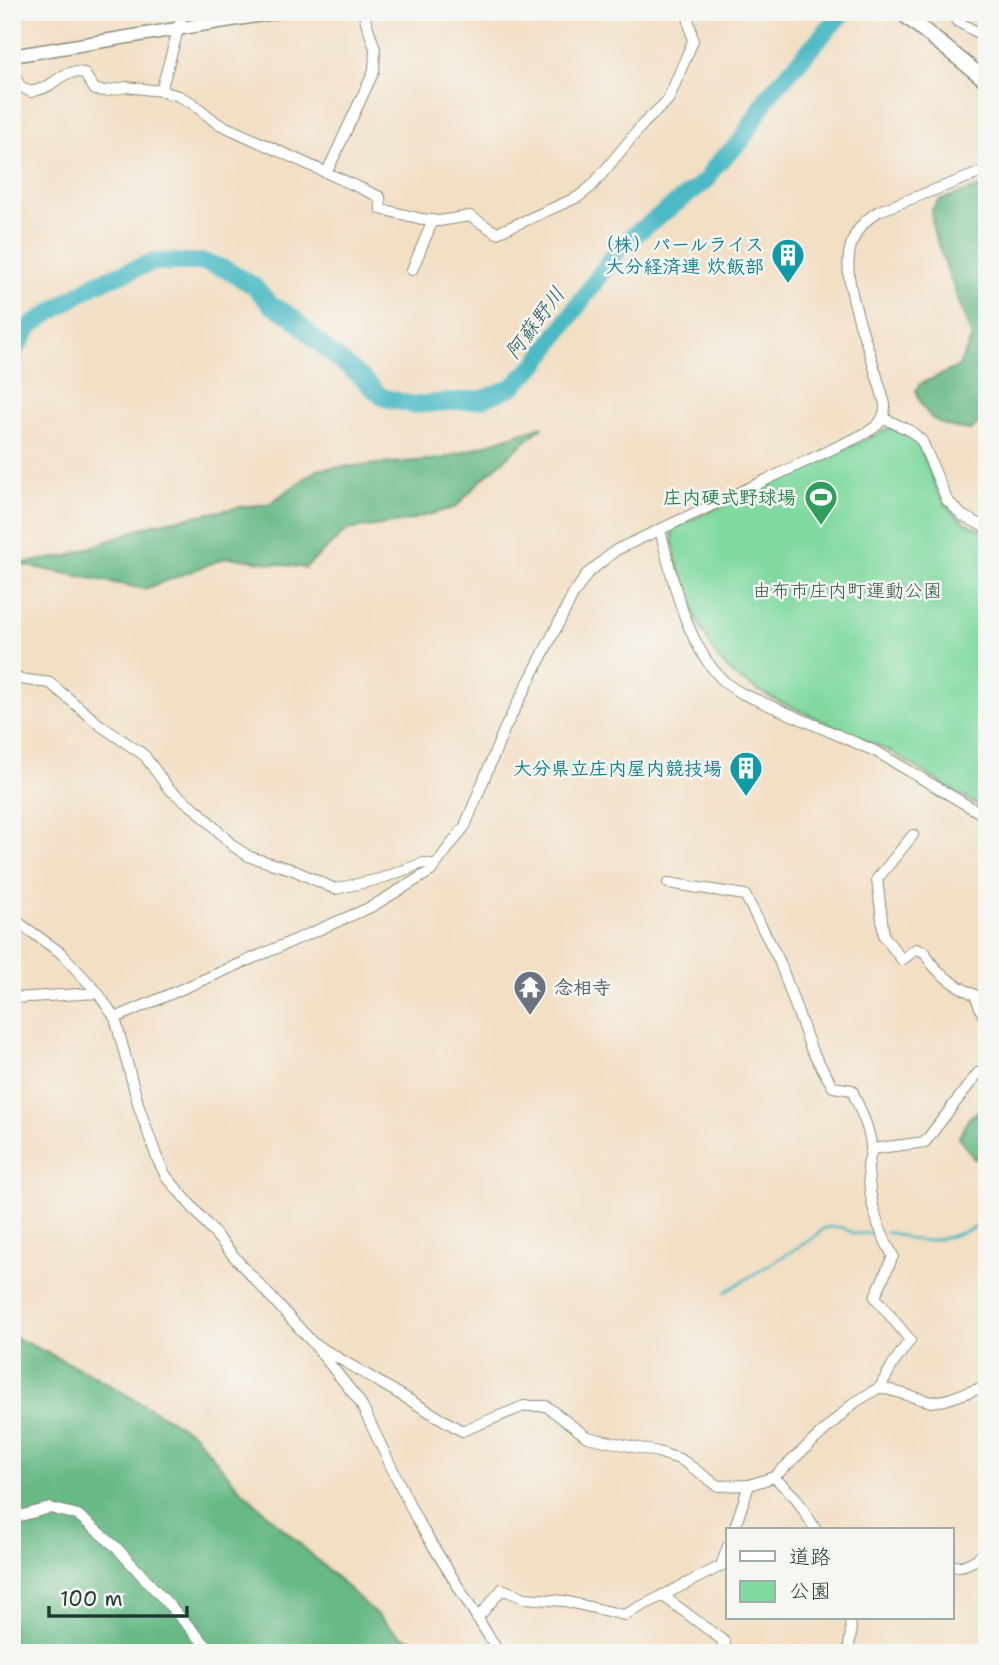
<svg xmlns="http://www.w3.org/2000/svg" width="999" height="1665" viewBox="0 0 999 1665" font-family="'Shantell Sans','Klee One',sans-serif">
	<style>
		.green { fill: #80d99f; stroke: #508b6a; stroke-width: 2 }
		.forest { fill: #68b986; stroke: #447b5d; stroke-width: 2 }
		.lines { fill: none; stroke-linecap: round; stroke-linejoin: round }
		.stream { stroke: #4cbac4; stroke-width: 2.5 }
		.river { stroke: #4cbac4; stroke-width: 18 }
		.minor-casing { stroke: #888e7c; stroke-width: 12 }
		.major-casing { stroke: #888e7c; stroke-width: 15 }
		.highway-casing { stroke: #888e7c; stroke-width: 17 }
		.minor { stroke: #fff; stroke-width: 10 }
		.major { stroke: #fff; stroke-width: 12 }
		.highway { stroke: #fff; stroke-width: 14 }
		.labels { text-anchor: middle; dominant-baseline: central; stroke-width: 5; stroke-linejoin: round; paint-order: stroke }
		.culture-label { font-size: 19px; font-weight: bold; fill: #0d838f; stroke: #f6f6f2; text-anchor: end }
		.leisure-label { font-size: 19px; font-weight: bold; fill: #27864d; stroke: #f6f6f2; text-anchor: end }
		.park-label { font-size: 19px; fill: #325c49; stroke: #f6f6f2 }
		.worship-label { font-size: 19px; font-weight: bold; fill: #5b616d; stroke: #f6f6f2; text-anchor: start }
		.water-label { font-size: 21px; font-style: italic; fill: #2a5c58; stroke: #f6f6f2 }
	</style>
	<rect width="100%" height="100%" fill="#f6f6f2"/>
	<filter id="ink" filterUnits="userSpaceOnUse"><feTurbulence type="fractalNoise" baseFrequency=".0143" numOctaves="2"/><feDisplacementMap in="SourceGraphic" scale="14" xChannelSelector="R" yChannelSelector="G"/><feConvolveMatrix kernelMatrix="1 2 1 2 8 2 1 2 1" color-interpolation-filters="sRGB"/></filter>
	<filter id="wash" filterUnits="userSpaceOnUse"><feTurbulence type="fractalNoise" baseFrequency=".00686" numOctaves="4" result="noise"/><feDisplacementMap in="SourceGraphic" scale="28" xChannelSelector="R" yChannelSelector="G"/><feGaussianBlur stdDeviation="1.57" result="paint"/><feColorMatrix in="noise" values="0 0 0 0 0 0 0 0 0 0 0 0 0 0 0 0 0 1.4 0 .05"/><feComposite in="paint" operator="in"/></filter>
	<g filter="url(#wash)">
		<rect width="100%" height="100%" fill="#f2dfc4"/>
		<!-- green -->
		<path class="green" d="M893,427C945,445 914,509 987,532V811L891,752L772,698L737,678L718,659L697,620L676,560L672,533L676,527Z"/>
		<!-- forest -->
		<path class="forest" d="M987,185V403L982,420L971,430C939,427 926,421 916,390L920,384L958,367L972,338L934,233L931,211L939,200Z
			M543,426L481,480L456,507L406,521L347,530L305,568L228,557L145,589L18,564L68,556L150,525L240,507L269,504L318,469L441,459Z
			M987,1104V1154L974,1159L959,1137L969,1118Z
			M12,1336L89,1373L194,1434L238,1487L400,1636L456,1653H12Z"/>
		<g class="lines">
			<!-- stream -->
			<path class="stream" d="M885,1232C897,1233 907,1239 917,1240C941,1243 965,1231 987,1223
				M725,1292L813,1238L824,1228L841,1227L854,1234L879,1233"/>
			<!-- river -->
			<path class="river" d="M12,355L31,325L97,283L153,262H204L225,269L254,286L271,305L291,316L324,348L362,378L382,397L413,405L483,399L512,387L537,363L621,245L707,180L714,167L741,141L768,96L843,12"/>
		</g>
	</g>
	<g filter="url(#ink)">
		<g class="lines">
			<defs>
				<path id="minor" d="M950,12L957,21L987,38
					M12,69L20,86L31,92C36,90 43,89 48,86C63,77 64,70 84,73L95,90L107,91L126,87L161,91L179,96L192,103L217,123L380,197L381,209L422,219L439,221L470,216L497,233L578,197L592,186L643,124L668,100L693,41L687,12
					M161,91L183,12
					M327,172L374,71L375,49L363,12
					M412,270L433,220
					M883,418L911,431L922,441L947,500L963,516L987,528
					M660,529C672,579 691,670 743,694L877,752L987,817
					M12,678L50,683L100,725L144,755L169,789L198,811L233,846L250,857L291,869L335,889L380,879L423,863L436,865
					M913,835L877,879L884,936L902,960L916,949L925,952C933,972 956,986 975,995L987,1025
					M12,918L61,953L98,993L115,1018L139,1107L157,1158L166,1176L238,1261L313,1343L360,1402L417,1520L499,1653
					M12,998L98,993
					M115,1018L371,907L431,871L465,826L504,730L573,595L587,574L616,550L856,438C872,430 886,424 885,404C878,379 870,354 862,330C850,288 832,239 879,211L987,170
					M872,1149L925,1142L978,1073L987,1068
					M313,1343L462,1431L524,1406H546L587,1437L658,1452L682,1460L718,1486L749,1485L774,1477L854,1403L880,1387L893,1364L910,1340L875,1297L893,1256C876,1225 870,1204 868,1168C868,1161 872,1154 871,1147C870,1128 859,1108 852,1090L833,1087L811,1049L779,960L745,895L668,883
					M880,1387L931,1402L945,1400L987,1386
					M774,1477L796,1498L816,1530
					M12,1518L50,1508L78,1515L116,1547L213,1653
					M734,1530L749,1485
					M952,1566C966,1568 977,1559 987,1551
					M662,1595L725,1642L718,1653
					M477,1619L502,1589L525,1598L564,1601L624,1615L721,1566L728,1546
					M848,1653L851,1633L850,1618"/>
				<path id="major" d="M12,56L280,12"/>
				<path id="highway" d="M901,12L987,81"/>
			</defs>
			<!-- minor casing -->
			<use href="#minor" class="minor-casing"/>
			<!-- major casing -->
			<use href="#major" class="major-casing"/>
			<!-- highway casing -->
			<use href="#highway" class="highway-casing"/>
			<!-- minor -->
			<use href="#minor" class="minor"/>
			<!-- major -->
			<use href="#major" class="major"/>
			<!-- highway -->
			<use href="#highway" class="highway"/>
		</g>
	</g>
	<!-- icons -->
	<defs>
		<symbol id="building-pin" viewBox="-11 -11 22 30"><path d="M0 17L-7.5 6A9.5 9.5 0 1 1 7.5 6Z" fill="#0f9aa8" stroke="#f6f6f2"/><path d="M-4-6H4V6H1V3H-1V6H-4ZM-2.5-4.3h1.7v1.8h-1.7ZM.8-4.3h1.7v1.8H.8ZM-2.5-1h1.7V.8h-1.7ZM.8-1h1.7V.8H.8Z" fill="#fff"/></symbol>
		<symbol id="stadium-pin" viewBox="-11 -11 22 30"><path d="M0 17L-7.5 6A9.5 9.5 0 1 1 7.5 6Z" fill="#2e9e5b" stroke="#f6f6f2"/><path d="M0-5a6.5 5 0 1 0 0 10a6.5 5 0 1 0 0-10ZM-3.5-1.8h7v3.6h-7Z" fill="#fff"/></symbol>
		<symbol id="temple-pin" viewBox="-11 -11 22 30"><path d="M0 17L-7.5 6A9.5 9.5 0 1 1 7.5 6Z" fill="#6b7280" stroke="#f6f6f2"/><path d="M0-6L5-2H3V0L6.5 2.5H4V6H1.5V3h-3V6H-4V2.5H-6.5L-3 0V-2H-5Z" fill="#fff"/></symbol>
	</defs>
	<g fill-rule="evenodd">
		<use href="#building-pin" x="769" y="236" width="38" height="52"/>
		<use href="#stadium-pin" x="802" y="478" width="38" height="52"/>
		<use href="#building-pin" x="727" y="749" width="38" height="52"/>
		<use href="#temple-pin" x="511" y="968" width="38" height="52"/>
	</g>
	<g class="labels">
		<!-- culture labels -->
		<g class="culture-label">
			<text x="764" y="244">（株）パールライス<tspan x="764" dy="22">大分経済連 炊飯部</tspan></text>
			<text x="722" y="768">大分県立庄内屋内競技場</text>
		</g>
		<!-- leisure labels -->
		<g class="leisure-label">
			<text x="796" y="497">庄内硬式野球場</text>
		</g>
		<!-- park labels -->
		<g class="park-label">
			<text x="847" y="590">由布市庄内町運動公園</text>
		</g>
		<!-- worship labels -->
		<g class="worship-label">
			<text x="554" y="987">念相寺</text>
		</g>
		<!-- water labels -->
		<g class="water-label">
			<text transform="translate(535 323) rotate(-53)">阿蘇野川</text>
		</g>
	</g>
	<!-- margin -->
	<rect width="999" height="1665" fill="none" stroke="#f6f6f2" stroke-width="42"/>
	<!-- legend -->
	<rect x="726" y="1528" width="228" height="91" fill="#f6f6f2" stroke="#a0aca6" stroke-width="2"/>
	<rect x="740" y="1551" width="35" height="10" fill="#ffffff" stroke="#a0aca6" stroke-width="2"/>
	<text x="789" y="1564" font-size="21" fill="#1f3d34">道路</text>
	<rect x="740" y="1581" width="35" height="21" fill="#80d99f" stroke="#a0aca6" stroke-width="2"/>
	<text x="789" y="1598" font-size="21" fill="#1f3d34">公園</text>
	<!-- scale -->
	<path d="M49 1606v10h138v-10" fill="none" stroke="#1f3d34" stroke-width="3.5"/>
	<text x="60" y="1606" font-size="21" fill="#1f3d34" stroke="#f6f6f2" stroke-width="5" paint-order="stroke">100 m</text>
</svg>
